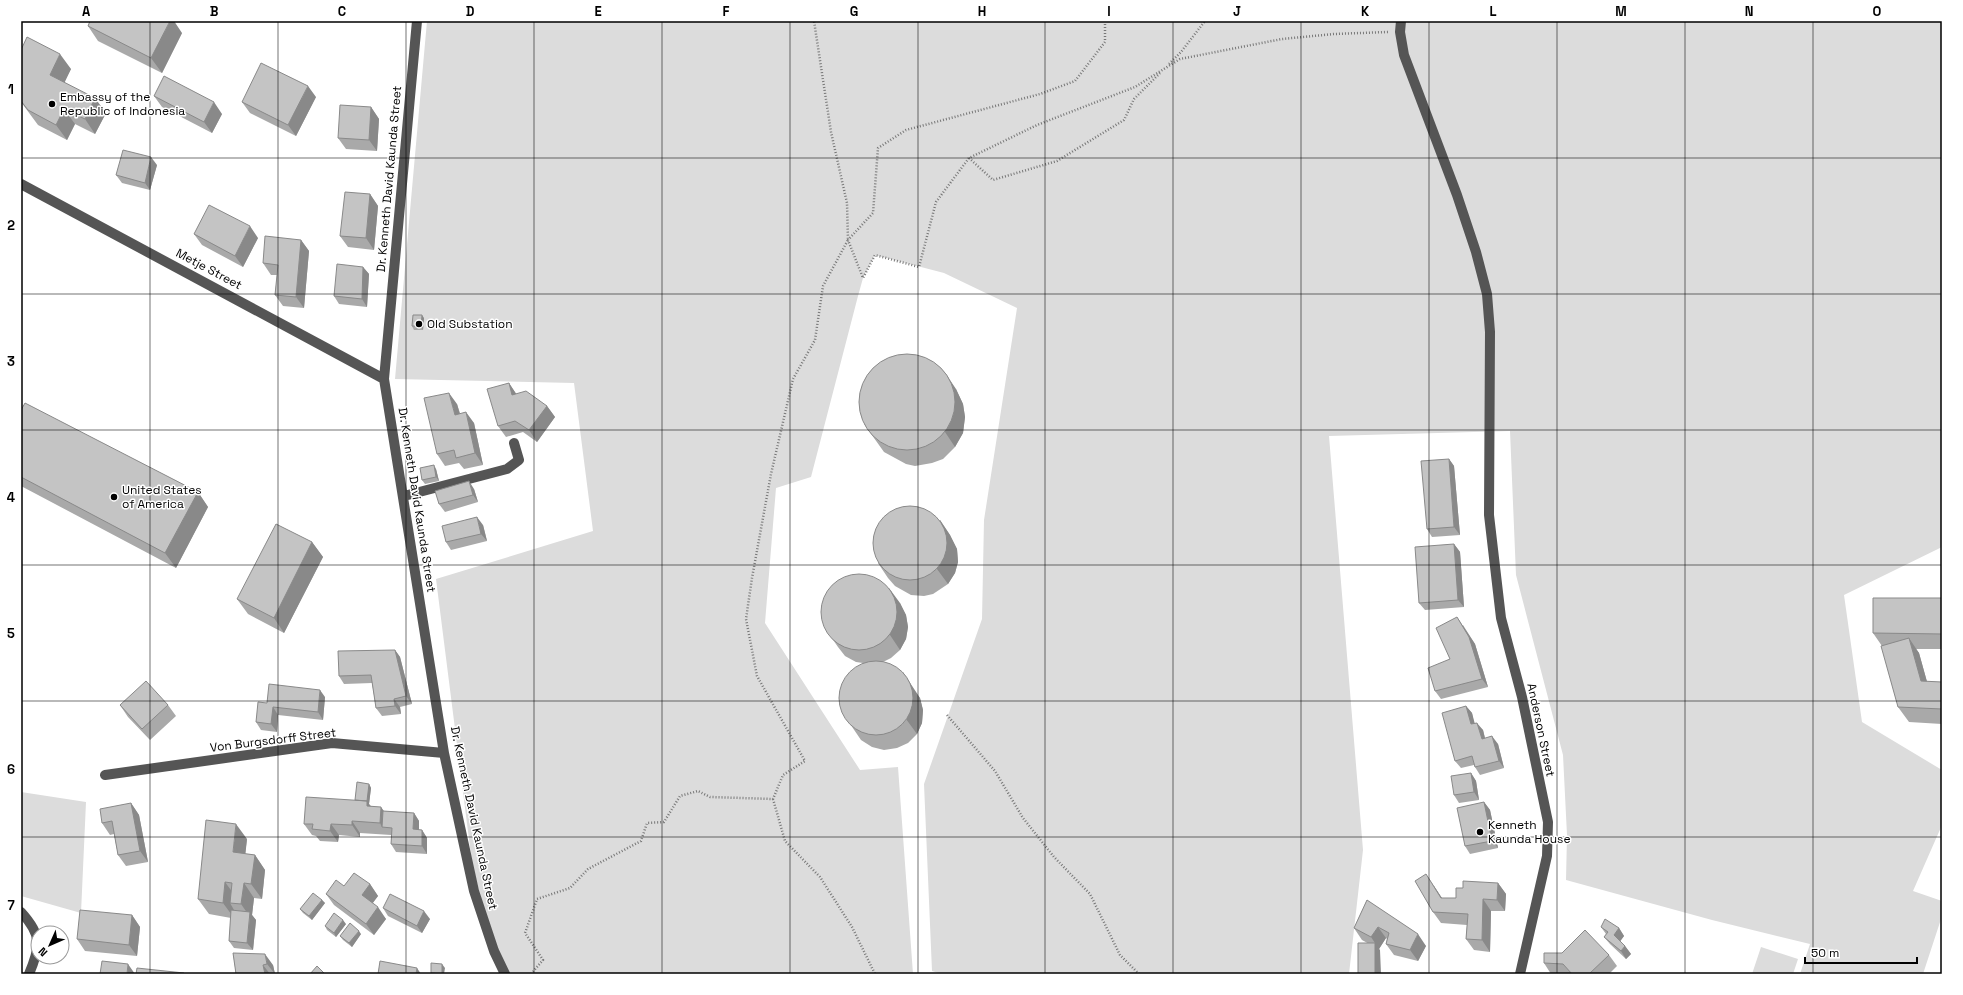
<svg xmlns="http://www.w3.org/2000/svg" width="1963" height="995" viewBox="0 0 1963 995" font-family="'Space Grotesk',sans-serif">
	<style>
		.green { fill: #dcdcdc }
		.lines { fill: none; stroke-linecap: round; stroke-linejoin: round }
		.path { stroke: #777; stroke-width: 2.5; stroke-dasharray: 1 2; stroke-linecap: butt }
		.minor { stroke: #555; stroke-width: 10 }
		.wall { fill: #a9a9a9 }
		.shaded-wall { fill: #898989 }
		.building { fill: #c4c4c4; stroke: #898989 }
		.grid { fill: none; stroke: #000; stroke-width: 1; stroke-opacity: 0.55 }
		.poi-dot { fill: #000; stroke: #fff; stroke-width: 1.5 }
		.labels { text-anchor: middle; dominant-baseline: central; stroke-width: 3; stroke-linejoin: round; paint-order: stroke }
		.poi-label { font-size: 12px; fill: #000; stroke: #fff; text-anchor: start }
		.street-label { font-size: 12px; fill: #000; stroke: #fff }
		.neatline { fill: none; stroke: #000; stroke-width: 1.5 }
		.grid-label { font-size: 13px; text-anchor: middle; font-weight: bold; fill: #000 }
	</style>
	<rect width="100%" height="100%" fill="#fff"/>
	<!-- green -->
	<path class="green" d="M427,21H1942V547L1844,595L1862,722L1942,770V825L1913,891L1942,901V916L1923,974H1800L1810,944L1712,920L1566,880L1567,835L1563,755L1516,575L1510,431L1329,436L1363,850L1349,974H942L932,971L924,784L982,619L984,520L1017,308L944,273L875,255L863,278L858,296L811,477L776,488L765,623L860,770L898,767L913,974H505L494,951L472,863L436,579L593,531L574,383L395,379Z
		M21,792L86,802L81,913L21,896Z
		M1761,947L1798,959L1793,974H1752Z"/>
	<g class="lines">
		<!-- path -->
		<path class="path" d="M1105,21V42L1075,81L1040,94L906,130L878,148L873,213L848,240L863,278L875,255L919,267L936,202L969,158L1037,125L1135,87L1180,59L1282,39L1334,34L1388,32
			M1169,64L1181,52L1205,21
			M969,158L993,180L1057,161L1124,120L1134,99L1160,73
			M947,715L995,771L1023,818L1054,857L1090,894L1120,955L1139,974
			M773,799L785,841L820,877L852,927L875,974
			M531,974L543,960L525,933L537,899L570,888L588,869L641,841L647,823L664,822L680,796L698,791L710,797L773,799L783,775L805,761L757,676L746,619L752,578L771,474L793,379L815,340L823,286L848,240L847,203L831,132L814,21"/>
		<!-- minor -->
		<path class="minor" d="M417,21L384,379L444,753L474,891L494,951L505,974
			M1401,21L1400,32L1404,55L1457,195L1476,252L1487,294L1490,332L1489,515L1501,618L1522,697L1548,822L1547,856L1520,974
			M21,184L384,379
			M404,496L507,469L519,460L514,443
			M105,775L332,743L444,753
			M21,912C42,935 41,946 29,974"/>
	</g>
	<!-- wall -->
	<path class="wall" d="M88,26L182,33L162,73L98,41Z
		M21,50L71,69L64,82L106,113L95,134L75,124L67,140L38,125L21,102Z
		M154,96L222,114L212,133L162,107Z
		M316,97L296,136L250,113L242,102Z
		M371,107L379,119L377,151L346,149L338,138Z
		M157,165L150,190L122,183L116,175Z
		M370,194L378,206L374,250L348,247L340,236Z
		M194,234L258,238L243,267L202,245Z
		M301,240L309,251L304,308L283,306L275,295L277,275H271L263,263Z
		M363,267L369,274L367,307L339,304L334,296Z
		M424,318L423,330H414L412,326Z
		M509,383L516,394L547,406L555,417L537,442L523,432L506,437L498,426Z
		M956,389L963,404L965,417L963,433L955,447L943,459L932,463L915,466L906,464L884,452L864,424Z
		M457,404L460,413L474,423L483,465L464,469L459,463L445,466L437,454Z
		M21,410L198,492L208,507L176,568L21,486Z
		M1449,459L1454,466L1460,535L1432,537L1427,529Z
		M436,469L439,481L425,484L422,480Z
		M474,489L478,502L445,512L439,504Z
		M940,520L950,535L957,549L958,562L955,573L948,584L933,594L924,596L911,595L895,586L888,578L878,563Z
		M483,525L487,541L451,550L446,542Z
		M312,542L323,557L284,633L248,614L237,599Z
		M1454,544L1460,552L1464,607L1425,610L1419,603Z
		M1942,598V649H1916L1919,653L1927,682H1942V724L1909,722L1898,707L1882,646L1873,633Z
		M900,603L906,615L908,627L906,639L900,650L891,658L883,662L920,698L923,710L922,723L917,734L908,743L897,748L884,750L872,747L861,740L844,715L863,663L856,662L845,656L838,647L827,631Z
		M1463,625L1475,644L1488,687L1441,699L1435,691L1450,659Z
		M395,650L400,657L412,704L400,707L401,714L382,716L376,708L372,683L344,684L339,676Z
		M325,697L323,720L278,715L277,732L261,730L256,722L267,703Z
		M120,705H168L176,716L150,740L128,717Z
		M1466,706L1472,713L1474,723L1483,730L1485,738L1498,744L1504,768L1480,775L1475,767L1474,765L1461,768L1455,761Z
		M1471,773L1476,781L1479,800L1459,803L1454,795Z
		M369,784L371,788L369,804L371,806L383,811L414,813L419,821V830H422L427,838V854L396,852L391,844V835L360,833V837L339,835L338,842L320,841L316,836L312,835L304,824L355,800Z
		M1484,802L1490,810L1498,848L1470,854L1465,846Z
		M131,803L139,815L148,862L126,866L118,855L114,834L110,835L102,823Z
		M247,839L245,854L255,855L265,870L262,899L254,898L252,915L256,920L253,950L234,948L229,941L231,918L209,914L198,899Z
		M1498,883L1506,894L1505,911H1491L1490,952L1474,950L1466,939L1467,925L1441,923L1433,912L1434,886L1442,898H1456L1463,888Z
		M370,884L378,896L372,903L386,919L374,935L334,905L326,894L344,886Z
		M322,900L325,903L312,920L303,913L300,909Z
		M1367,900L1426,946L1418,961L1394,955L1386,944L1387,939L1386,938L1379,949L1380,950L1362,940L1354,928Z
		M383,908L430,919L422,933L388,916Z
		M132,915L140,927L137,956L85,951L77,939Z
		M346,924L336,937L327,930L325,926Z
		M1601,927L1619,928L1624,936L1620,941L1625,946L1631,954L1626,959L1610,944L1604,937L1606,934Z
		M361,934L352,947L343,940L340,936Z
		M233,953L273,965L275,974H236Z
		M1609,955L1617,966L1609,974H1551L1544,963Z"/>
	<!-- shaded-wall -->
	<path class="shaded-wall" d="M170,21H174L182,33L162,73L151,58Z
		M60,54L71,69L61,90L50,75Z
		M308,86L316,97L296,136L288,125Z
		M95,98L106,113L95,134L85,119Z
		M214,102L222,114L212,133L204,122Z
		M371,107L379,119L377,151L369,140Z
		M64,109L75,124L67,140L56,125Z
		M151,157L157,165L150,190L145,183Z
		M370,194L378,206L374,250L366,238Z
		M250,226L258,238L243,267L235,256Z
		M301,240L309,251L304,308L296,297Z
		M363,267L369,274L367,307L362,299Z
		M422,315L424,318L423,330L421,326Z
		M946,374L956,389L963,404L965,417L963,433L955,447L945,432Z
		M509,383L517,395H512Z
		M449,393L457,404L463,426L455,415Z
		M547,406L555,417L537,442L529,430Z
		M466,412L474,423L483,465L475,453Z
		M1449,459L1454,466L1460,535L1454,527Z
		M434,465L436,469L439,481L436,477Z
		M469,481L474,489L478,502L473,495Z
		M198,492L208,507L176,568L165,553Z
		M477,517L483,525L487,541L481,534Z
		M940,520L950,535L957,549L958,562L955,573L948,584L937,569Z
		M312,542L323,557L284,633L274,618Z
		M1454,544L1460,552L1464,607L1458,600Z
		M889,588L900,603L906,615L908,627L906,639L900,650L890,635Z
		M1457,617L1475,644L1488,687L1482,679Z
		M1909,638L1919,653L1931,696L1921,681Z
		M395,650L400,657L412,704L406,696Z
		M903,672L920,698L923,710L922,723L917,734L906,719Z
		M320,690L325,697L323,720L318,712Z
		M394,699L400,707L401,714L395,706Z
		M1466,706L1472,713L1477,732L1471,724Z
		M273,707L278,715L277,732L271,724Z
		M1477,723L1483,730L1487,747L1482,739Z
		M1492,736L1498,744L1504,768L1499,761Z
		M1471,773L1476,781L1479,800L1474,792Z
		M369,784L371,788L369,804L375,813L367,806L366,802Z
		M1484,802L1490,810L1498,848L1492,841Z
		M131,803L139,815L148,862L140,851Z
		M381,807L389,818L382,827L380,823Z
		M414,813L419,821V837L413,829Z
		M352,821L360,833V837L352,825Z
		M236,824L247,839L244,867L233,852Z
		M331,824L339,835L338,842L330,831Z
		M422,830L427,838V854L422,846Z
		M255,855L265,870L262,899L251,884Z
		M1426,874L1434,886L1449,909L1441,898Z
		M225,882L236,897L230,903L234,910V918L223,903Z
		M244,883L254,898L252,915L256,920L253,950L247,943L250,917L241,904Z
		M1498,883L1506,894L1505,911L1497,900Z
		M370,884L378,896L370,907L362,895Z
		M1483,899L1491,911L1490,952L1482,940Z
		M322,900L325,903L312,920L309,916Z
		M378,907L386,919L374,935L366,924Z
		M424,911L430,919L422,933L417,926Z
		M132,915L140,927L137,956L129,945Z
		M343,920L346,924L336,937L334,933Z
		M1378,927L1386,938L1379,949L1380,950L1381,974H1375V943L1371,937Z
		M1619,928L1624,936L1619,943L1614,935Z
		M61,931L64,935L62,952V933H61Z
		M359,931L361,934L352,947L349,943Z
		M1418,934L1426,946L1418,961L1410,950Z
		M1625,946L1631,954L1626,959L1621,951Z
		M265,954L273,965L275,974L267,964Z
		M128,964L135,974H127Z
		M442,964L445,968L444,974H442Z
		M263,965L270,974H265Z
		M417,968L421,974H416Z"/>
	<!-- building -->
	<path class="building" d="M90,21H170L151,58L88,26Z
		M27,37L60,54L50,75L95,98L85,119L64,109L56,125L28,110L21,101V50Z
		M261,63L308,86L288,125L242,102Z
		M164,76L214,102L204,122L154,96Z
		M340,105L371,107L369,140L338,138Z
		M123,150L151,157L145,183L116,175Z
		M345,192L370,194L366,238L340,236Z
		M209,205L250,226L235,256L194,234Z
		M265,236L301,240L296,297L275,295L278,265L263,263Z
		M337,264L363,267L362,299L334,296Z
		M413,315H422L421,326H412Z
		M859 402a48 48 0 1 1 96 0a48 48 0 1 1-96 0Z
		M509,383L512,395L526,391L547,406L529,430L515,421L498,426L487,389Z
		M449,393L455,415L466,412L475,453L456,458L454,450L437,454L424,398Z
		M25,403L198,492L165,553L21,477V410Z
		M1449,459L1454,527L1427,529L1421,461Z
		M434,465L436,477L422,480L420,468Z
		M469,481L473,495L439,504L435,491Z
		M873 543a37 37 0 1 1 74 0a37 37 0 1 1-74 0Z
		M477,517L481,534L446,542L442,526Z
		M276,524L312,542L274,618L237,599Z
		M1454,544L1458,600L1419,603L1415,547Z
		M821 612a38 38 0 1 1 76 0a38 38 0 1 1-76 0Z
		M1873,598H1942V634L1873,633Z
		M1457,617L1469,637L1482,679L1435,691L1428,668L1450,659L1436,628Z
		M1909,638L1921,681L1942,682V709L1898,707L1881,646Z
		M395,650L406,696L394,699L395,706L376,708L371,675L339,676L338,651Z
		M839 698a37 37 0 1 1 74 0a37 37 0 1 1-74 0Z
		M146,681L168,705L142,729L120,705Z
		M269,684L320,690L318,712L273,707L271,724L256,722L258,702L267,703Z
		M1466,706L1471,724L1477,723L1482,739L1492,736L1499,761L1475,767L1472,756L1455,761L1442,713Z
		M1471,773L1474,792L1454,795L1451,776Z
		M357,782L369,784L367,801L355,800Z
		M306,797L367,801V806L381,807L380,823L352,821V825L331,824L330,831L312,829L313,824H304Z
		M1484,802L1492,841L1465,846L1457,808Z
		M131,803L140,851L118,855L112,821L102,823L100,809Z
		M383,811L414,813L413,829L422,830V846L391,844L392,828L382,827Z
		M206,820L236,824L233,852L255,855L251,884L244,883L241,904L230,903L232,883L225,882L223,903L198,899Z
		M354,873L370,884L362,895L378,907L366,924L326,894L336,880L344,886Z
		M1426,874L1441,898H1456V888H1463V881L1498,883L1497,900L1483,899L1482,940L1466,939L1468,914L1433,912L1415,881Z
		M313,893L322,900L309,916L300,909Z
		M390,894L424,911L417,926L383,908Z
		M1367,900L1418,934L1410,950L1386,944L1389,933L1378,927L1371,937L1354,928Z
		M80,910L132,915L129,945L77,939Z
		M231,910L250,912L247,943L229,941Z
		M334,913L343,920L334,933L325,926Z
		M1605,919L1619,928L1614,935L1625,946L1621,951L1604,937L1608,932L1601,927Z
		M350,923L359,931L349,943L340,936Z
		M46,930L61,931V933H46Z
		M1585,930L1609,955L1589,974H1572L1563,964L1544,963V953H1562Z
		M1358,943H1375V974H1358Z
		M233,953L265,954L267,964L263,965L265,974H236Z
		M102,961L128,964L127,974H100Z
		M380,961L417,968L416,974H378Z
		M431,963L442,964V974L431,973Z
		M317,966L325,974H310Z
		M137,968L184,973V974H136Z"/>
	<!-- grid -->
	<path class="grid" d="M150,21V974M278,21V974M406,21V974M534,21V974M662,21V974M790,21V974M918,21V974M1045,21V974M1173,21V974M1301,21V974M1429,21V974M1557,21V974M1685,21V974M1813,21V974M21,158H1942M21,294H1942M21,430H1942M21,565H1942M21,701H1942M21,837H1942"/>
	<!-- markers -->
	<g class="poi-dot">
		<circle cx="52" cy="104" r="4"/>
		<circle cx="419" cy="324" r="4"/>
		<circle cx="114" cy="497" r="4"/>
		<circle cx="1480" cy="832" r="4"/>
	</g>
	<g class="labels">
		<!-- poi labels -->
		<g class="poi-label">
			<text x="60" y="97">Embassy of the<tspan x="60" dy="14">Republic of Indonesia</tspan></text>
			<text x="427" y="324">Old Substation</text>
			<text x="122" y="490">United States<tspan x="122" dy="14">of America</tspan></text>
			<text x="1488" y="825">Kenneth<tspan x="1488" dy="14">Kaunda House</tspan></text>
		</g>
		<!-- street labels -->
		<g class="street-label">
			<text transform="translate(389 179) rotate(-85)">Dr. Kenneth David Kaunda Street</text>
			<text transform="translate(209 269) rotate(28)">Metje Street</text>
			<text transform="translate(417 500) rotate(81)">Dr. Kenneth David Kaunda Street</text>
			<text transform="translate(1541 730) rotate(78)">Anderson Street</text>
			<text transform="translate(273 740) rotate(-7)">Von Burgsdorff Street</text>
			<text transform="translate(474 818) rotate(78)">Dr. Kenneth David Kaunda Street</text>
		</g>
	</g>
	<!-- border -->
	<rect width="1963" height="995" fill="none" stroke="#ffffff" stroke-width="44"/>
	<!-- north arrow -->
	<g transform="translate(50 945) rotate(225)"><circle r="19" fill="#ffffff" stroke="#999999"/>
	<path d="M0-3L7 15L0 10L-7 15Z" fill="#000000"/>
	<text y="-6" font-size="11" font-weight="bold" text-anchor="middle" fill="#000000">N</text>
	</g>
	<!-- scale -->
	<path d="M1805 957v6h112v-6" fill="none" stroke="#000000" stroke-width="2"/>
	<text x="1811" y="957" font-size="12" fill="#000000" stroke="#ffffff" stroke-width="3" paint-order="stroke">50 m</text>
	<rect x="22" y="22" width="1919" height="951" class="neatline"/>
	<g class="grid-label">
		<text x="86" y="16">A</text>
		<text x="214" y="16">B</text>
		<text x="342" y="16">C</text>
		<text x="470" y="16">D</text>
		<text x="598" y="16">E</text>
		<text x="726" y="16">F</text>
		<text x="854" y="16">G</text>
		<text x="982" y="16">H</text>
		<text x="1109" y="16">I</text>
		<text x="1237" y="16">J</text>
		<text x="1365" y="16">K</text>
		<text x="1493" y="16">L</text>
		<text x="1621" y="16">M</text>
		<text x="1749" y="16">N</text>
		<text x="1877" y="16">O</text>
		<text x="11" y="94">1</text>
		<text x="11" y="230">2</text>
		<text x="11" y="366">3</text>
		<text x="11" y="502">4</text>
		<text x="11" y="638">5</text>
		<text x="11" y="774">6</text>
		<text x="11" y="910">7</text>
	</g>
</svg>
